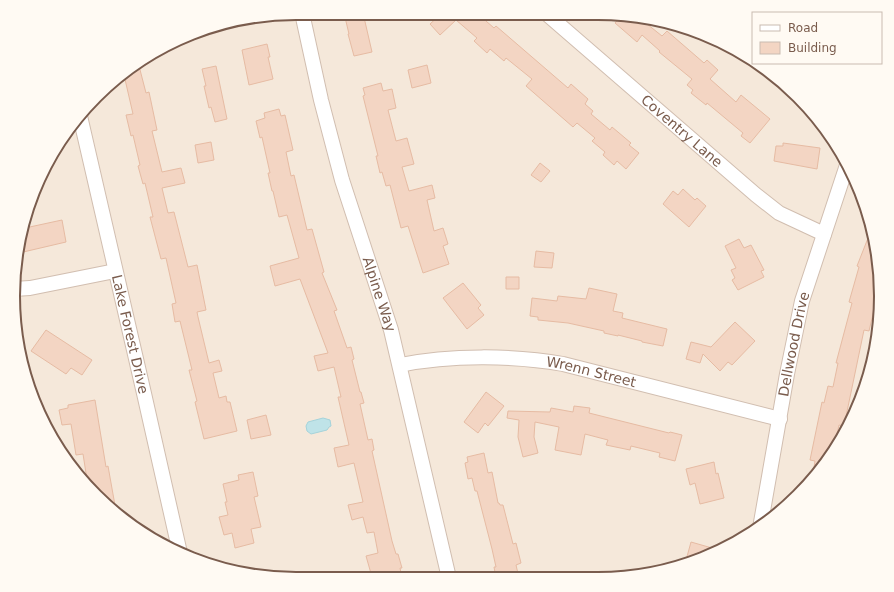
<svg xmlns="http://www.w3.org/2000/svg" width="894" height="592" viewBox="0 0 894 592" font-family="'DejaVu Sans',sans-serif">
	<style>
		.residential { fill: #f5e8da }
		.water { fill: #bfe3e8; stroke: #a5d3da }
		.building { fill: #f3d5c3; stroke: #e6bba3 }
		.lines { fill: none; stroke-linecap: round; stroke-linejoin: round }
		.minor-casing { stroke: #d1beb0; stroke-width: 16 }
		.minor { stroke: #fff; stroke-width: 14 }
		.labels { text-anchor: middle; dominant-baseline: central; stroke-width: 3; stroke-linejoin: round; paint-order: stroke }
		.street-label { font-size: 14px; fill: #7a5c4d; stroke: #fffaf3 }
		.rim { fill: none; stroke: #7a5c4d; stroke-width: 2 }
	</style>
	<rect width="100%" height="100%" fill="#fdf6ec"/>
	<!-- residential -->
	<path class="residential" d="M296,13L635,15L723,42L798,96L833,139L859,187L876,241L881,296L876,351L860,404L833,453L798,496L755,531L707,557L653,574L598,579L259,577L171,550L96,496L51,437L18,351L14,277L34,188L72,124L139,61L205,28Z"/>
	<!-- water -->
	<path class="water" d="M323,418L330,420L331,426L329,427L327,430L311,434L307,431L306,426L308,422Z"/>
	<!-- building -->
	<path class="building" d="M344,13H363L372,52L354,56L348,34H349Z
		M441,14H478L494,28L496,26L568,88L571,84L588,99L585,104L593,111L591,114L610,130L612,127L631,143L629,145L639,153L626,169L617,161L614,165L603,155L605,152L592,141L595,138L577,123L573,127L526,86L532,79L506,58L504,61L490,49L487,53L474,41L477,38L456,20L440,35L430,24Z
		M622,15L637,16L662,36L667,31L704,63L707,60L718,70L710,79L736,102L741,95L770,119L750,143L741,136L743,133L707,103L706,105L691,93L693,90L687,85L692,79L659,52L660,51L642,35L637,42L615,23Z
		M267,44L270,57H268L273,79L249,85L242,50Z
		M138,62L146,93L149,92L157,130L152,131L162,172L181,168L185,183L162,188L168,213L174,212L188,267L197,265L206,310L197,312L198,317L209,363L219,360L222,371L213,373L219,398L226,396L227,402H230L237,431L204,439L195,402L197,401L189,370H192L180,321L175,322L172,304L176,303L166,258L161,259L150,217H153L145,183L143,184L138,166L140,165L133,135L131,136L126,115L133,114L124,75Z
		M427,65L431,83L412,88L408,70Z
		M216,66L227,119L215,122L211,107L209,108L204,86H206L202,69Z
		M381,83L383,91L392,89L396,108L388,110L396,141L407,138L414,164L402,167L409,191L432,185L435,198L427,200L434,231L443,228L448,244L443,246L449,264L423,273L408,226L401,228L390,185L386,186L382,172L380,173L376,156H378L363,96L365,95L363,88Z
		M279,109L281,116L285,115L293,150L286,152L291,176L294,175L307,230L312,229L324,272L322,273L337,310L334,311L347,348L351,347L354,359L352,360L360,392H361L364,403L360,404L368,440L372,439L374,450L372,451L392,541L396,554H398L402,568H400L402,578L372,577L366,556L378,553L374,532L367,533L363,517L352,520L348,505L363,502L354,463L338,467L334,448L349,445L338,397H341L334,367L318,371L314,356L328,353L300,279L275,286L270,266L299,258L287,215L279,217L273,191H272L268,173H270L262,137L260,138L256,121L265,118L264,113Z
		M211,142L214,160L198,163L195,145Z
		M783,143L820,148L817,169L774,161L776,146H783Z
		M540,163L550,171L541,182L531,175Z
		M683,189L695,200L697,198L706,206L689,227L663,204L673,191L678,195Z
		M62,220L66,242L19,253L25,228Z
		M872,228L876,241L880,285L869,331L864,330L844,426L839,425L833,453L812,480L815,461L810,460L822,402L824,403L828,386L833,387L838,363H836L852,303L849,302L859,267L857,266Z
		M739,239L744,248L751,245L764,270L761,271L764,277L738,290L732,280L735,278L731,270L736,268L725,246Z
		M536,251L554,253L552,268L534,267Z
		M506,277H519V289H506Z
		M463,283L481,305L478,308L484,315L467,329L443,298Z
		M589,288L617,294L613,311L623,313L622,318L667,329L663,346L642,342V341L618,335V336L604,333V331L568,323L538,320V317L530,316L532,298L557,301L558,296L586,299Z
		M735,322L755,341L732,365L728,362L720,371L703,354L700,363L686,359L691,342L711,347Z
		M46,330L92,360L82,375L71,368L66,374L31,351Z
		M486,392L504,406L488,426L485,423L478,433L464,422Z
		M95,400L106,467L108,466L116,511L96,496L88,486L83,454L76,455L71,424L62,425L59,410L68,408V405Z
		M574,406L590,408L589,413L669,433L670,432L682,435L675,461L659,457L660,453L631,446L630,450L606,445L608,440L585,434L581,455L555,450L559,427L535,422L534,437L538,453L523,457L518,437L519,420L507,418L508,411L550,412L551,408L573,412Z
		M266,415L271,435L251,439L247,420Z
		M484,453L488,473L492,472L498,503H499L500,505H503L513,544L516,543L521,563L516,565L519,578H496L494,567H496L492,549L477,491H475L472,478L468,479L465,463L468,462L467,457Z
		M714,462L716,474L718,473L724,498L700,504L695,483L690,485L686,469Z
		M253,472L258,496L254,497L261,527L251,529L254,543L235,548L232,533L224,535L219,517L228,515L225,502H227L223,484L239,480L238,475Z
		M691,542L712,548L710,556L685,564Z"/>
	<g class="lines">
		<defs>
			<g id="minor">
				<path id="s1" d="M302,13L321,100L342,180L391,330L449,578"/>
				<path id="s2" d="M548,15L756,195L779,213L824,234"/>
				<path id="s3" d="M80,116C113,262 148,407 180,553"/>
				<path d="M14,289L30,288L115,271"/>
				<path id="s4" d="M400,365C449,355 514,355 563,364L780,419"/>
				<path id="s5" d="M760,528L787,374L802,301L847,165"/>
			</g>
		</defs>
		<!-- minor casing -->
		<use href="#minor" class="minor-casing"/>
		<!-- minor -->
		<use href="#minor" class="minor"/>
	</g>
	<g class="labels">
		<!-- street labels -->
		<g class="street-label">
			<text stroke="none"><textPath href="#s2" startOffset="177">Coventry Lane</textPath></text>
			<text stroke="none"><textPath href="#s1" startOffset="292">Alpine Way</textPath></text>
			<text stroke="none"><textPath href="#s3" startOffset="224">Lake Forest Drive</textPath></text>
			<text stroke="none"><textPath href="#s5" startOffset="187">Dellwood Drive</textPath></text>
			<text stroke="none"><textPath href="#s4" startOffset="193">Wrenn Street</textPath></text>
		</g>
	</g>
	<!-- crop -->
	<path d="M0 0H894V592H0ZM296 20H598A276 276 0 0 1 874 296V296A276 276 0 0 1 598 572H296A276 276 0 0 1 20 296V296A276 276 0 0 1 296 20Z" fill="#fffaf3" fill-rule="evenodd"/>
	<path class="rim" d="M296 20H598A276 276 0 0 1 874 296V296A276 276 0 0 1 598 572H296A276 276 0 0 1 20 296V296A276 276 0 0 1 296 20Z"/>
	<!-- legend -->
	<rect x="752" y="12" width="130" height="52" fill="#fffaf3" stroke="#cabbb1"/>
	<rect x="760" y="25" width="20" height="6" fill="#ffffff" stroke="#cabbb1"/>
	<text x="788" y="32" font-size="12" fill="#7a5c4d">Road</text>
	<rect x="760" y="42" width="20" height="12" fill="#f3d5c3" stroke="#cabbb1"/>
	<text x="788" y="52" font-size="12" fill="#7a5c4d">Building</text>
</svg>
